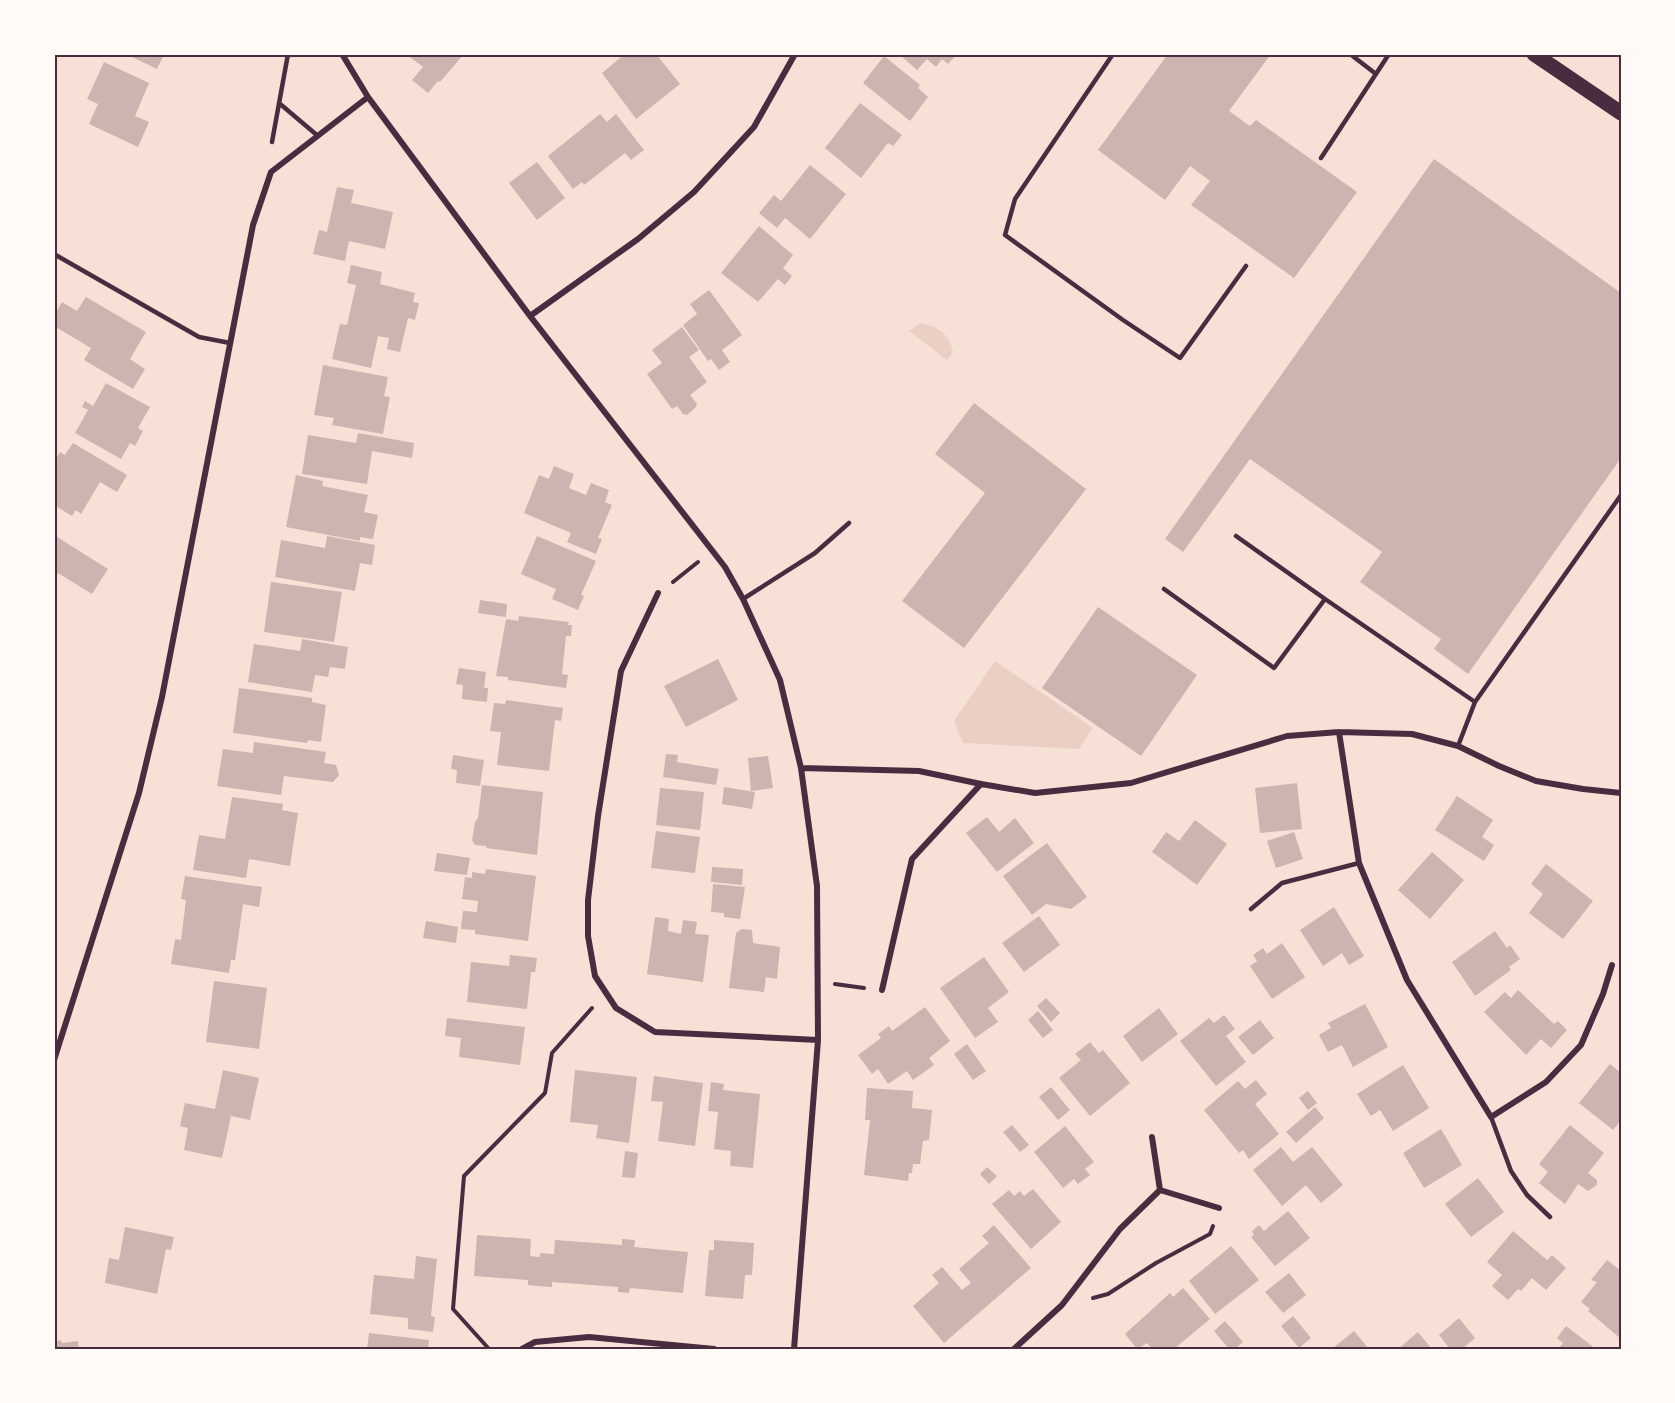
<svg xmlns="http://www.w3.org/2000/svg" width="1675" height="1403" viewBox="0 0 1675 1403" font-family="'Open Sans',sans-serif">
	<style>
		.green { fill: #ebcfc5 }
		.building { fill: #ccb4b1 }
		.lines { fill: none; stroke-linecap: round; stroke-linejoin: round }
		.path { stroke: #4a2c40; stroke-width: 4 }
		.service { stroke: #4a2c40; stroke-width: 4.5 }
		.minor { stroke: #4a2c40; stroke-width: 6 }
		.primary { stroke: #4a2c40; stroke-width: 15 }
		.neatline { fill: none; stroke: #4a2c40; stroke-width: 2 }
	</style>
	<rect width="100%" height="100%" fill="#f7e1d7"/>
	<!-- green -->
	<path class="green" d="M921,323C938,327 950,334 953,352L947,360L909,331Z
		M995,661L1093,728L1079,749L963,743L954,721Z"/>
	<!-- building -->
	<path class="building" d="M126,54H164L157,69Z
		M406,54H464L440,82L438,81L428,93L412,80L423,67Z
		M625,54H656L680,84L636,119L602,73Z
		M899,54H957L948,64L942,59L936,67L927,59L917,70Z
		M1168,54H1271L1229,111L1250,126L1256,120L1357,192L1294,278L1191,205L1210,181L1190,166L1165,200L1098,150Z
		M884,56L920,85L918,88L928,97L910,121L863,83Z
		M104,62L149,83L135,116L149,122L138,147L89,124L98,104L87,99Z
		M860,103L902,135L893,146L888,143L861,178L825,148Z
		M600,114L607,122L616,114L644,150L631,160L625,153L584,185L582,182L573,189L548,156Z
		M1434,159L1621,293V458L1468,674L1434,649L1441,639L1360,582L1382,552L1250,459L1183,552L1165,539Z
		M537,162L565,198L537,220L509,183Z
		M810,165L846,194L810,239L785,218L777,228L759,213L774,195L781,201Z
		M337,187L354,190L351,203L393,212L385,249L349,241L345,261L313,254L319,230L327,232Z
		M759,226L793,255L783,268L792,276L785,285L778,279L758,302L721,273Z
		M351,265L382,272L380,284L415,293L413,302L419,303L415,320L408,318L400,352L387,349L389,338L378,336L371,368L332,359L340,324L347,325L356,285L347,283Z
		M709,290L742,335L722,350L730,362L719,370L711,359L708,361L683,325L697,314L690,304Z
		M86,297L146,332L130,359L145,369L133,389L84,360L91,348L54,326V316L62,302L77,311Z
		M682,327L699,350L689,357L707,382L690,395L697,404L696,407L687,415L683,414L677,406L672,409L647,374L662,363L652,350Z
		M323,365L388,377L384,396L390,397L383,434L332,425L334,418L314,415Z
		M106,383L150,407L138,428L143,431L135,446L130,443L121,459L75,433L88,410L82,407L85,401L93,406Z
		M974,403L1086,489L964,648L902,601L985,493L935,454Z
		M358,433L414,443L412,458L372,451L367,484L302,474L308,435L356,443Z
		M73,443L127,475L117,492L100,482L81,514L76,510L72,516L54,505V462L60,452L65,455Z
		M554,466L574,474L569,488L586,495L591,483L609,490L605,502L612,505L598,538L602,539L596,554L567,542L571,533L524,513L539,475L549,479Z
		M296,475L323,481L322,486L368,495L364,512L378,515L373,539L360,537V541L286,527Z
		M54,535L108,569L92,594L58,573L54,580Z
		M327,536L375,545L372,565L360,563L355,591L275,577L281,540L325,548Z
		M537,536L596,561L581,595L584,596L578,610L552,599L556,589L521,574Z
		M271,582L342,592L334,642L264,632Z
		M480,600L507,604L506,617L478,613Z
		M1098,607L1197,675L1141,756L1042,688Z
		M519,616L569,622L568,625H572L571,636H566L562,674L568,675L566,688L508,680V677L496,676L506,619L518,621Z
		M302,639L348,647L345,669L330,667L328,677L315,675L312,692L248,682L254,644L300,651Z
		M718,659L738,700L686,727L664,686Z
		M459,668L486,672L484,688H488L487,702L462,699L463,685L456,684Z
		M239,688L312,698V702L326,705L321,742L308,740L307,743L233,733Z
		M506,700L563,708L561,721L555,720L549,771L497,765L501,732L490,731L494,703L505,704Z
		M254,742L326,752L324,763L336,765L339,775L333,782L284,776L281,795L217,786L223,749L253,753Z
		M666,754L678,755L677,762L719,769L716,785L663,777Z
		M453,755L484,760L480,786L456,783L457,770L451,769Z
		M768,756L773,788L751,791L748,758Z
		M1297,783L1302,829L1260,833L1255,788Z
		M482,785L543,792L537,855L487,848L486,846L475,845L472,840L475,822L478,818Z
		M724,787L755,792L752,809L722,804Z
		M660,788L704,792L700,830L656,825Z
		M1457,796L1493,820L1482,837L1494,845L1484,861L1435,830Z
		M232,797L283,804L282,810L298,813L290,866L249,859L246,878L193,870L199,835L225,839Z
		M987,817L999,832L1015,818L1034,843L997,872L966,833Z
		M1195,820L1227,844L1197,885L1152,852L1166,832L1179,841Z
		M656,831L700,837L695,873L651,868Z
		M1294,832L1303,859L1276,868L1267,841Z
		M1047,843L1087,897L1071,909L1046,904L1032,915L1003,876Z
		M1432,852L1464,880L1430,919L1398,890Z
		M437,853L470,858L467,875L434,871Z
		M1546,864L1593,901L1563,939L1529,913L1543,894L1531,884Z
		M712,867L743,869L742,885L711,882Z
		M486,869L536,876L528,941L475,934V930L461,929L463,911L477,912L478,901L462,899L465,877L472,878V872L485,874Z
		M185,876L262,887L259,907L243,904L235,960H231L229,973L171,964L175,939L181,940L186,900L181,899Z
		M713,884L745,887L740,919L724,917V913L711,912Z
		M1334,907L1364,956L1349,965L1342,953L1323,966L1300,930Z
		M1039,916L1060,945L1024,972L1002,943Z
		M655,917L669,919L668,931L681,934L683,920L697,922L695,934L709,935L703,982L647,974Z
		M426,921L458,927L456,943L423,938Z
		M742,929L752,930L753,943L780,947L777,979L766,977L764,992L729,988L736,933Z
		M1495,931L1507,948L1510,945L1520,959L1509,967L1511,970L1475,996L1452,962Z
		M1282,943L1305,977L1272,999L1250,966L1257,961L1253,955L1263,948L1267,954Z
		M510,955L537,958L535,972H531L527,1009L467,1002L471,962L509,966Z
		M984,957L1009,992L988,1008L998,1022L975,1038L940,988Z
		M214,981L267,988L259,1049L206,1042Z
		M1518,990L1554,1024L1558,1021L1567,1030L1551,1048L1541,1039L1526,1055L1484,1012L1505,992L1511,998Z
		M1046,998L1060,1013L1051,1022L1037,1006Z
		M1365,1004L1388,1047L1353,1067L1342,1045L1328,1052L1319,1035L1331,1028L1328,1023Z
		M925,1007L950,1041L929,1058L934,1065L913,1080L907,1071L888,1084L878,1069L872,1074L858,1055L881,1038L878,1034L889,1026L892,1031Z
		M1159,1008L1178,1034L1142,1062L1123,1036Z
		M1038,1011L1053,1030L1043,1038L1028,1020Z
		M1224,1015L1235,1029L1226,1036L1246,1062L1216,1086L1180,1041L1209,1018L1214,1023Z
		M447,1018L525,1027L520,1065L459,1057L461,1038L445,1036Z
		M1260,1020L1274,1038L1253,1055L1238,1037Z
		M1090,1042L1099,1053L1103,1050L1130,1083L1090,1116L1059,1078L1081,1060L1075,1054Z
		M967,1044L986,1071L973,1080L954,1054Z
		M1610,1064L1621,1073V1120L1613,1130L1579,1103Z
		M1403,1065L1429,1108L1393,1131L1380,1110L1371,1116L1357,1094Z
		M223,1070L259,1078L250,1120L231,1116L222,1158L184,1150L188,1128L180,1126L185,1103L215,1109Z
		M575,1070L637,1077L629,1143L596,1138L598,1125L570,1122Z
		M654,1076L703,1083L695,1146L658,1141L663,1102L651,1101Z
		M1256,1080L1267,1094L1255,1104L1279,1134L1249,1159L1243,1150L1239,1153L1204,1110L1238,1081L1245,1089Z
		M711,1082L724,1084L723,1090L760,1094L753,1168L730,1166L731,1151L714,1149L718,1112L708,1111Z
		M1051,1087L1070,1110L1058,1120L1039,1097Z
		M867,1088L913,1091L912,1108L932,1110L929,1140L923,1141L920,1164H913L912,1173H909L908,1181L864,1175L870,1120H865Z
		M1308,1091L1317,1103L1308,1110L1299,1098Z
		M1315,1107L1324,1118L1296,1143L1286,1132Z
		M1012,1125L1029,1145L1020,1152L1003,1132Z
		M1570,1125L1604,1153L1588,1173L1597,1180V1185L1588,1191L1578,1184L1565,1204L1539,1183L1548,1172L1539,1164Z
		M1065,1126L1094,1162L1085,1169L1090,1175L1078,1184L1074,1179L1063,1188L1034,1152Z
		M1441,1129L1462,1165L1424,1188L1403,1153Z
		M1281,1147L1293,1162L1312,1147L1343,1185L1321,1203L1306,1185L1282,1206L1253,1170Z
		M625,1151L638,1153L635,1178L622,1177Z
		M987,1167L997,1176L989,1184L980,1174Z
		M1478,1178L1504,1212L1471,1237L1445,1204Z
		M1033,1189L1061,1222L1031,1249L992,1204L1009,1190L1014,1196L1020,1191L1024,1196Z
		M1288,1211L1310,1238L1275,1266L1251,1237L1254,1235L1252,1231L1259,1225L1264,1231Z
		M994,1225L1031,1268L944,1343L913,1306L939,1283L932,1275L942,1267L962,1290L971,1283L959,1269L989,1243L982,1236Z
		M125,1227L174,1237L171,1250L166,1249L157,1294L105,1283L109,1258L119,1260Z
		M1513,1231L1547,1260L1552,1255L1566,1268L1546,1290L1532,1278L1521,1291L1518,1289L1508,1300L1492,1286L1502,1275L1487,1262Z
		M477,1235L531,1239L530,1256L540,1257V1253L554,1254L555,1240L622,1245V1239L635,1240L634,1247L688,1252L683,1293L630,1288L629,1293L618,1292V1287L552,1282V1287L537,1286L528,1285V1280L474,1276Z
		M714,1240L754,1243L752,1275H745L743,1299L705,1296L709,1250H714Z
		M1231,1246L1259,1280L1215,1314L1189,1281Z
		M416,1256L437,1259L431,1316L435,1317L433,1332L408,1329V1318L370,1314L374,1275L414,1279Z
		M1607,1260L1621,1271V1339L1588,1311L1590,1309L1581,1302L1597,1282L1591,1280Z
		M1289,1273L1306,1295L1283,1313L1265,1292Z
		M1183,1288L1210,1319L1174,1349H1152L1147,1343L1137,1349L1125,1334L1170,1293L1173,1297Z
		M1293,1316L1311,1338L1299,1348L1281,1326Z
		M1459,1318L1475,1338L1462,1349H1450L1439,1335Z
		M1225,1321L1243,1342L1235,1349H1229L1214,1331Z
		M1566,1326L1596,1349H1558L1563,1343L1557,1338Z
		M1354,1331L1369,1349H1332Z
		M1418,1332L1431,1348L1398,1349Z
		M369,1333L429,1340L428,1349H367Z
		M61,1340L62,1343L78,1341L79,1349H54V1342Z"/>
	<g class="lines">
		<!-- path -->
		<path class="path" d="M673,582L698,562
			M835,984L864,988
			M1093,1298L1108,1294L1156,1263L1210,1234L1213,1226
			M489,1349L453,1309L464,1176L545,1093L552,1053L592,1008"/>
		<!-- service -->
		<path class="service" d="M1113,54L1015,199L1005,235L1123,320L1180,358L1246,266
			M1350,54L1376,74
			M279,103L318,136
			M272,142L288,54
			M1321,158L1389,54
			M54,254L199,337L230,343
			M1236,536L1325,599
			M1164,589L1274,668L1325,599L1475,702L1458,746
			M743,599L815,553L849,523
			M1475,702L1621,495
			M1251,909L1282,883L1359,863
			M1491,1117L1511,1171L1527,1195L1550,1217"/>
		<!-- minor -->
		<path class="minor" d="M342,54L368,97L530,316L725,567L743,599L780,680L801,768L817,886L818,1040L794,1349
			M530,316L638,239L694,192L754,127L795,54
			M658,593L621,671L598,816L588,900V936L595,976L616,1008L655,1032L818,1040
			M1339,732L1359,863L1407,980L1491,1117L1546,1082L1581,1045L1603,994L1612,965
			M801,768L919,771L981,784L1035,793L1131,783L1287,736L1339,732L1412,734L1458,746L1499,766L1536,781L1583,789L1621,793
			M882,990L912,859L981,784
			M54,1060L139,793L162,697L253,225L271,172L368,97
			M1152,1137L1160,1190
			M522,1349L535,1342L589,1337L714,1349
			M1014,1349L1062,1305L1120,1229L1160,1190L1219,1208"/>
		<!-- primary -->
		<path class="primary" d="M1534,54L1621,113"/>
	</g>
	<!-- border -->
	<rect width="1675" height="1403" fill="none" stroke="#fffaf5" stroke-width="111"/>
	<rect x="56" y="56" width="1564" height="1292" class="neatline"/>
</svg>
